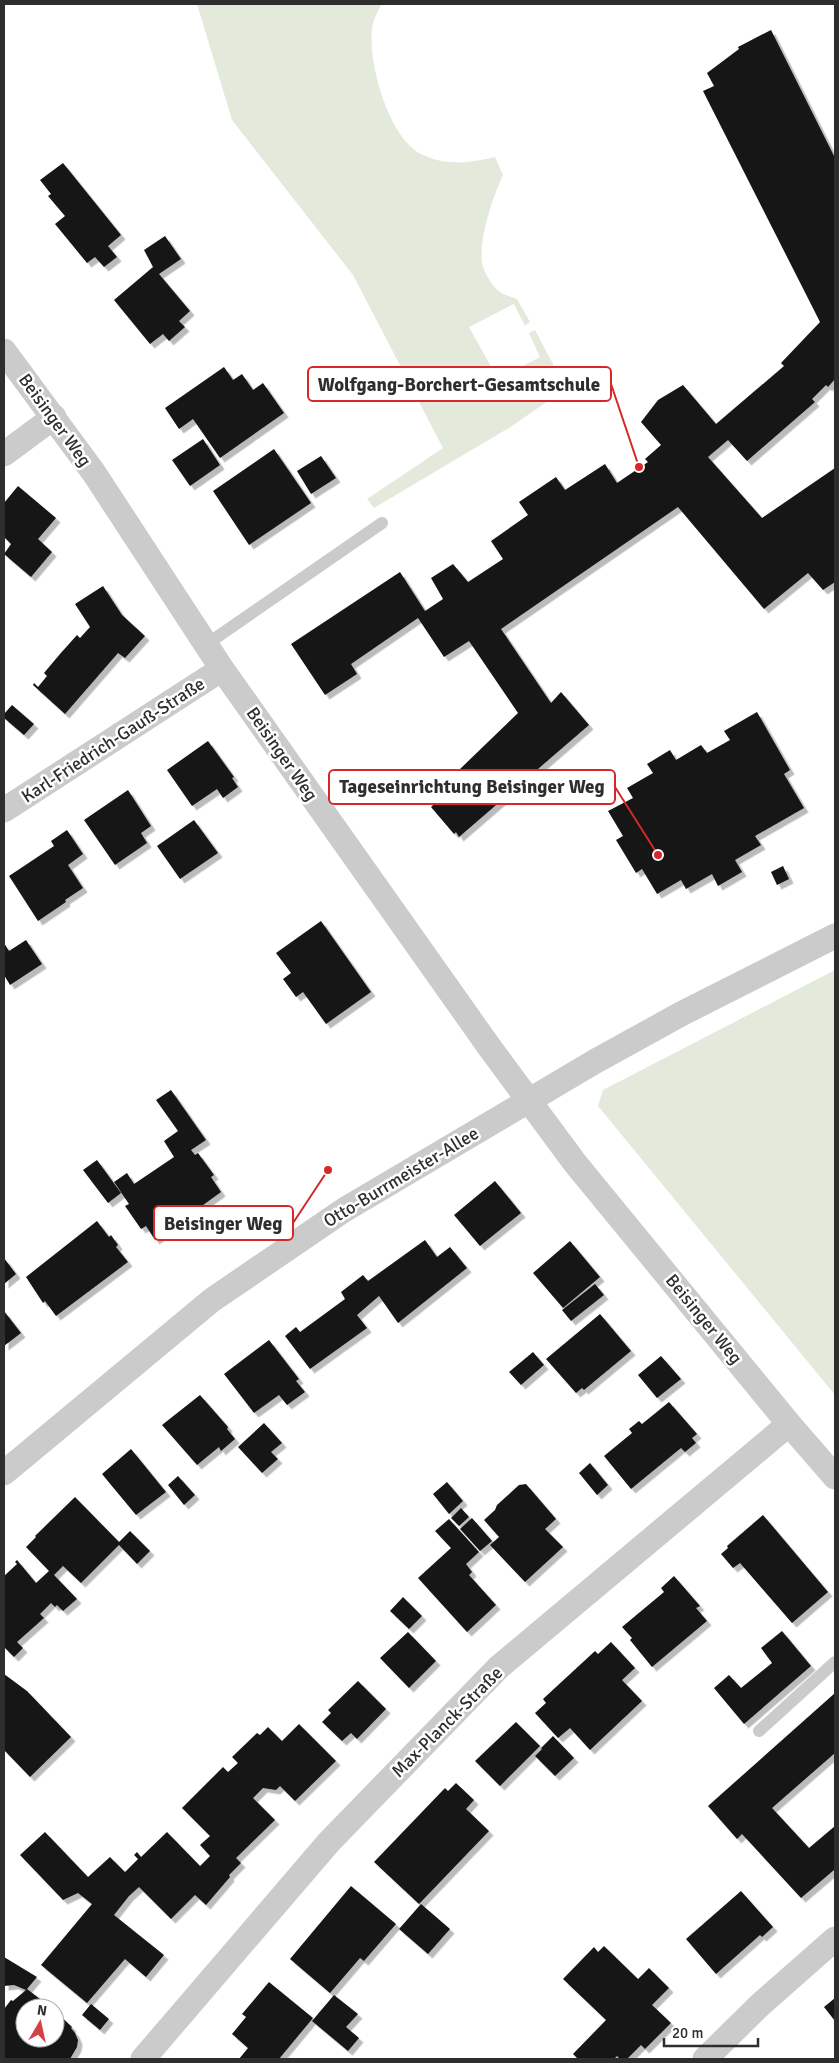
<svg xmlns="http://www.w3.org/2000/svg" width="839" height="2063" viewBox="0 0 839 2063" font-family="Signika,sans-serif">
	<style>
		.green { fill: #e3eadc }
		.building { fill: #151515; filter: url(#shadow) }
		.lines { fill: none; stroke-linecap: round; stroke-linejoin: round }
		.service { stroke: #cbcbcb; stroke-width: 12 }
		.minor { stroke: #cbcbcb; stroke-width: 25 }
		.labels { text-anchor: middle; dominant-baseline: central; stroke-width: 5; stroke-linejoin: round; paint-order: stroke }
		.street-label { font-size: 18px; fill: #2e2e2e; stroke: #fff }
		.leader { fill: none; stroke: #d62828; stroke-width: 2 }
		.callout-dot { fill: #d62828; stroke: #fff; stroke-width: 2 }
		.callout { fill: #fff; stroke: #d62828; stroke-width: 2 }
		.callout-label { font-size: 19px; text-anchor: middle; font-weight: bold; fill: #2e2e2e }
	</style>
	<defs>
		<filter id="shadow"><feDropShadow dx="4.5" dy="4.5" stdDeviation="0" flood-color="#0004"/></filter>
	</defs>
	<rect width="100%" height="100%" fill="#fff"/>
	<!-- green -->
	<path class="green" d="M197,4H382C378,10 373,21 372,29C368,64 389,140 423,155C447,166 470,163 495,157L503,175C493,197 479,237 482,262C483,272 493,288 503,294C507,296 513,297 517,299L530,322L525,326L514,304L469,327L498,379L540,357L529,333L535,330L553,364L554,383L548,401L512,426L374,508L367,499L443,448L353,275L232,120Z
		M835,970V1395L598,1106L603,1090Z"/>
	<!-- building -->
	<path class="building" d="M771,30L835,158V379L828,387L826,385L812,399L815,402L747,461L728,440L708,457L762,518L835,468V582L823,590L808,573L764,609L678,507L501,629L551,703L561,692L589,725L459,837L456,832L454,834L431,807L434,804L430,798L518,713L469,641L444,657L418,618L351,664L357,674L325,695L291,644L400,572L425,611L443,599L431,578L453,564L468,582L503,559L491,541L528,515L519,502L556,477L565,490L605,464L617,483L648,462L645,459L661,445L641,422L658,400L683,385L716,424L784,366L781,363L820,322L703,91L714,86L707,73L739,49L738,47Z
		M63,163L121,235L108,246L117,257L104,267L95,257L87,263L55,224L65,216L48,196L51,194L40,180Z
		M165,236L181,259L159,274L190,311L179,321L185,327L169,341L163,334L150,344L114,300L153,267L144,250Z
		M224,367L233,380L242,374L253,390L263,383L284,413L220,458L193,419L179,429L165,408Z
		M203,439L220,465L190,486L172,460Z
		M274,449L311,503L249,545L213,491Z
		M321,456L336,478L311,494L297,471Z
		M18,486L56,518L38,539L52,552L31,577L4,554L11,544L4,537V503Z
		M103,586L122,615L145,636L125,658L118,653L65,714L33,685L34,683L38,687L47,676L44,673L60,654L77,635L80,638L90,627L75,604Z
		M12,705L34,724L24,735L4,718V714Z
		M757,712L790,770L784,774L804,808L755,836L761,845L735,860L742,872L718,886L712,874L686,889L681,880L657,894L642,869L636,873L616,840L623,836L608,811L633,798L627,788L653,773L647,764L670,750L676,760L701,745L707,753L730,740L724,731Z
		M208,741L234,777L232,778L238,787L223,798L217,789L192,806L167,770Z
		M128,790L151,826L141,833L147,843L115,865L84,820Z
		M194,820L218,853L180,879L157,846Z
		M67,830L83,854L68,865L83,888L65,900L66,902L38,921L9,876L54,846L51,841Z
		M783,866L789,879L777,885L771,872Z
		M321,921L371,992L326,1024L303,992L296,997L283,979L291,973L276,953Z
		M26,940L42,964L10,985L4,975V943L9,951Z
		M171,1090L206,1140L191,1150L195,1155L198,1153L214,1175L211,1177L221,1192L155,1240L146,1226L141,1229L125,1206L129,1204L114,1182L127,1173L134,1184L174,1157L164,1141L178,1131L156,1100Z
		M97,1160L121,1193L108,1203L83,1170Z
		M495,1181L521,1213L480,1246L454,1215Z
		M97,1221L109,1237L111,1235L118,1245L116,1247L128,1262L56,1316L45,1301L43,1303L26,1277Z
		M425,1240L437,1257L450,1247L467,1268L398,1323L379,1296L357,1315L367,1328L310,1369L285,1336L296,1327L300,1332L345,1299L341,1292L363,1275L368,1281Z
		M570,1241L600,1277L563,1308L533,1273Z
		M4,1258L16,1274L4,1284Z
		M595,1284L604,1295L571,1321L562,1310Z
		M4,1311L21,1333L4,1346Z
		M600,1314L631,1351L584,1390L582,1388L576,1393L546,1359Z
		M269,1340L299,1379L296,1381L305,1392L287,1405L279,1395L254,1413L224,1374Z
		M533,1352L544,1365L521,1385L509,1372Z
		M661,1356L681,1379L657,1398L638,1375Z
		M200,1395L228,1427L227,1429L235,1439L221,1451L219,1447L197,1465L162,1425Z
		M669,1402L697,1434L692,1438L696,1443L685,1452L681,1448L631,1489L604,1456L632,1433L629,1429L639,1421L642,1424Z
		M264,1423L282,1443L271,1452L278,1459L262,1473L238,1447Z
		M131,1449L166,1492L136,1515L102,1474Z
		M590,1463L608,1485L597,1495L579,1473Z
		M178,1476L195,1495L184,1505L168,1485Z
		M447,1482L463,1501L449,1514L433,1494Z
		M526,1484L556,1519L545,1529L563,1547L525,1582L490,1545L499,1537L484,1520L495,1510L497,1505L519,1485Z
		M75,1497L119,1542L130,1531L150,1551L137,1564L119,1545L81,1583L63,1566L54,1575L77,1599L63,1611L57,1605L55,1607L51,1603L40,1614L44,1618L17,1642L23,1648L14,1657L4,1647V1576L17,1564L15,1562L17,1560L36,1583L49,1571L26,1547L36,1537L35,1536Z
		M461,1508L469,1517L459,1526L451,1518Z
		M763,1515L828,1592L792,1623L740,1563L733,1568L721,1554L728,1548L727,1546Z
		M472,1518L492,1541L480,1551L460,1529Z
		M449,1519L479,1552L466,1564L472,1572L469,1575L496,1605L467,1632L418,1578L451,1548L435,1531Z
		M674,1576L700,1606L696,1608L707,1621L652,1667L630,1640L632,1638L622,1627L664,1592L661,1588Z
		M403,1597L422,1616L409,1629L390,1611Z
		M782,1631L811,1666L744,1724L714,1688L729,1675L741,1688L772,1663L761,1648Z
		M408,1632L436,1661L409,1688L380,1658Z
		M611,1642L635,1668L622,1680L642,1701L590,1750L570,1728L558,1738L535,1713L546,1703L543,1699L595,1651L598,1654Z
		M4,1674L27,1691L71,1737L30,1777L4,1750Z
		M358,1681L386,1709L357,1739L351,1733L342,1741L322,1722L331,1713L328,1710Z
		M835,1693V1753L772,1808L809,1848L835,1826V1871L834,1870L801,1898L742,1834L737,1839L708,1806Z
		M516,1722L540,1746L500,1786L475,1761Z
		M299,1724L336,1761L295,1801L280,1786L276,1790L263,1788L253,1798L275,1820L236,1858L241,1863L229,1875L230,1877L206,1905L195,1895L171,1919L139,1887L129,1896L114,1915L164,1955L146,1977L125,1959L87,2003L41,1965L92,1904L78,1893L63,1900L20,1855L45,1832L88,1877L110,1857L125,1872L138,1859L134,1855L137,1852L141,1857L167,1832L200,1866L210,1856L200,1845L210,1836L182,1808L223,1767L228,1772L238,1763L232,1757L257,1733L260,1735L268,1727L282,1741Z
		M553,1736L574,1758L555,1776L535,1756L542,1749L541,1748Z
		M456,1783L474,1800L466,1809L489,1831L419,1904L374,1862L445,1788L448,1791Z
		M351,1886L396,1924L364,1961L360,1958L330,1993L290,1959Z
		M741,1891L773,1927L762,1937L760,1935L716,1974L686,1939Z
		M421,1904L450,1929L428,1954L399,1929Z
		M604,1946L638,1979L649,1968L669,1988L652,2005L671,2023L645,2049L641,2045L627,2059H620L617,2056L614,2059H578L573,2054L606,2020L563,1979L594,1947L598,1952Z
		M4,1957L37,1977L27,1989L52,2008H25V2038H55V2011L72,2027L71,2028L75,2033L78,2040L77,2047L70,2059H4V2009L11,2000L13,2001L26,1990L14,1985L4,1986Z
		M269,1982L313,2018L279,2059H239L248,2048L232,2034L246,2017L242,2014Z
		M334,1995L358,2014L346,2027L359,2038L348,2051L312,2021Z
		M835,1998V2021L824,2007Z
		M91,2004L109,2019L100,2030L82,2015Z"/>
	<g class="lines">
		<!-- service -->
		<path class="service" d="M207,644L382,523
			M759,1731L835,1662"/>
		<!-- minor -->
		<path class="minor" d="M4,351L94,473L222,669L490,1048L575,1163L789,1424L835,1477
			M4,454L54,417
			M4,810L222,669
			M4,1473L212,1300L344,1210L594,1062L681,1014L835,936
			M143,2059L329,1842L499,1667L789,1424
			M705,2059L761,2004L835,1939"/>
	</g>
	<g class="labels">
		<!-- street labels -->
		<g class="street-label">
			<text transform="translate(55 420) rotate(54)">Beisinger Weg</text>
			<text transform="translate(113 740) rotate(-33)">Karl-Friedrich-Gauß-Straße</text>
			<text transform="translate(282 754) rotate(55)">Beisinger Weg</text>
			<text transform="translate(401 1177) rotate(-31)">Otto-Burrmeister-Allee</text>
			<text transform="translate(704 1319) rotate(51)">Beisinger Weg</text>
			<text transform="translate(447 1722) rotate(-45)">Max-Planck-Straße</text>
		</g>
	</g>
	<!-- callouts -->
	<path class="leader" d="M639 467L611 384M658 855L615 787M328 1170L293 1223"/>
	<g class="callout-dot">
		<circle cx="639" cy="467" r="5"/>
		<circle cx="658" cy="855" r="5"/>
		<circle cx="328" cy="1170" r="5"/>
	</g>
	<g class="callout">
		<rect x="308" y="367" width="303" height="34" rx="5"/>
		<rect x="329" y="770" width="286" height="34" rx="5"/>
		<rect x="154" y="1206" width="139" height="34" rx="5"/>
	</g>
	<g class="callout-label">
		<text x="459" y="391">Wolfgang-Borchert-Gesamtschule</text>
		<text x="472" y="793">Tageseinrichtung Beisinger Weg</text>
		<text x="223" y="1230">Beisinger Weg</text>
	</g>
	<!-- border -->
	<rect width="839" height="2063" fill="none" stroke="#2e2e2e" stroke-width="10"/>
	<!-- north arrow -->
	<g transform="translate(40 2023) rotate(9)"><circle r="24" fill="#ffffff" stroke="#ababab"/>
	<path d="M0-4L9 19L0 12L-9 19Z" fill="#d44046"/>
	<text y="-8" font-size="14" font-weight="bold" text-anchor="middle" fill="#2e2e2e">N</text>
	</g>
	<!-- scale -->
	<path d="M664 2038v8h94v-8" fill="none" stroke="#2e2e2e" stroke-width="2.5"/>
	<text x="672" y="2038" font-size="15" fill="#2e2e2e" stroke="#ffffff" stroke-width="4" paint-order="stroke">20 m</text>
</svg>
